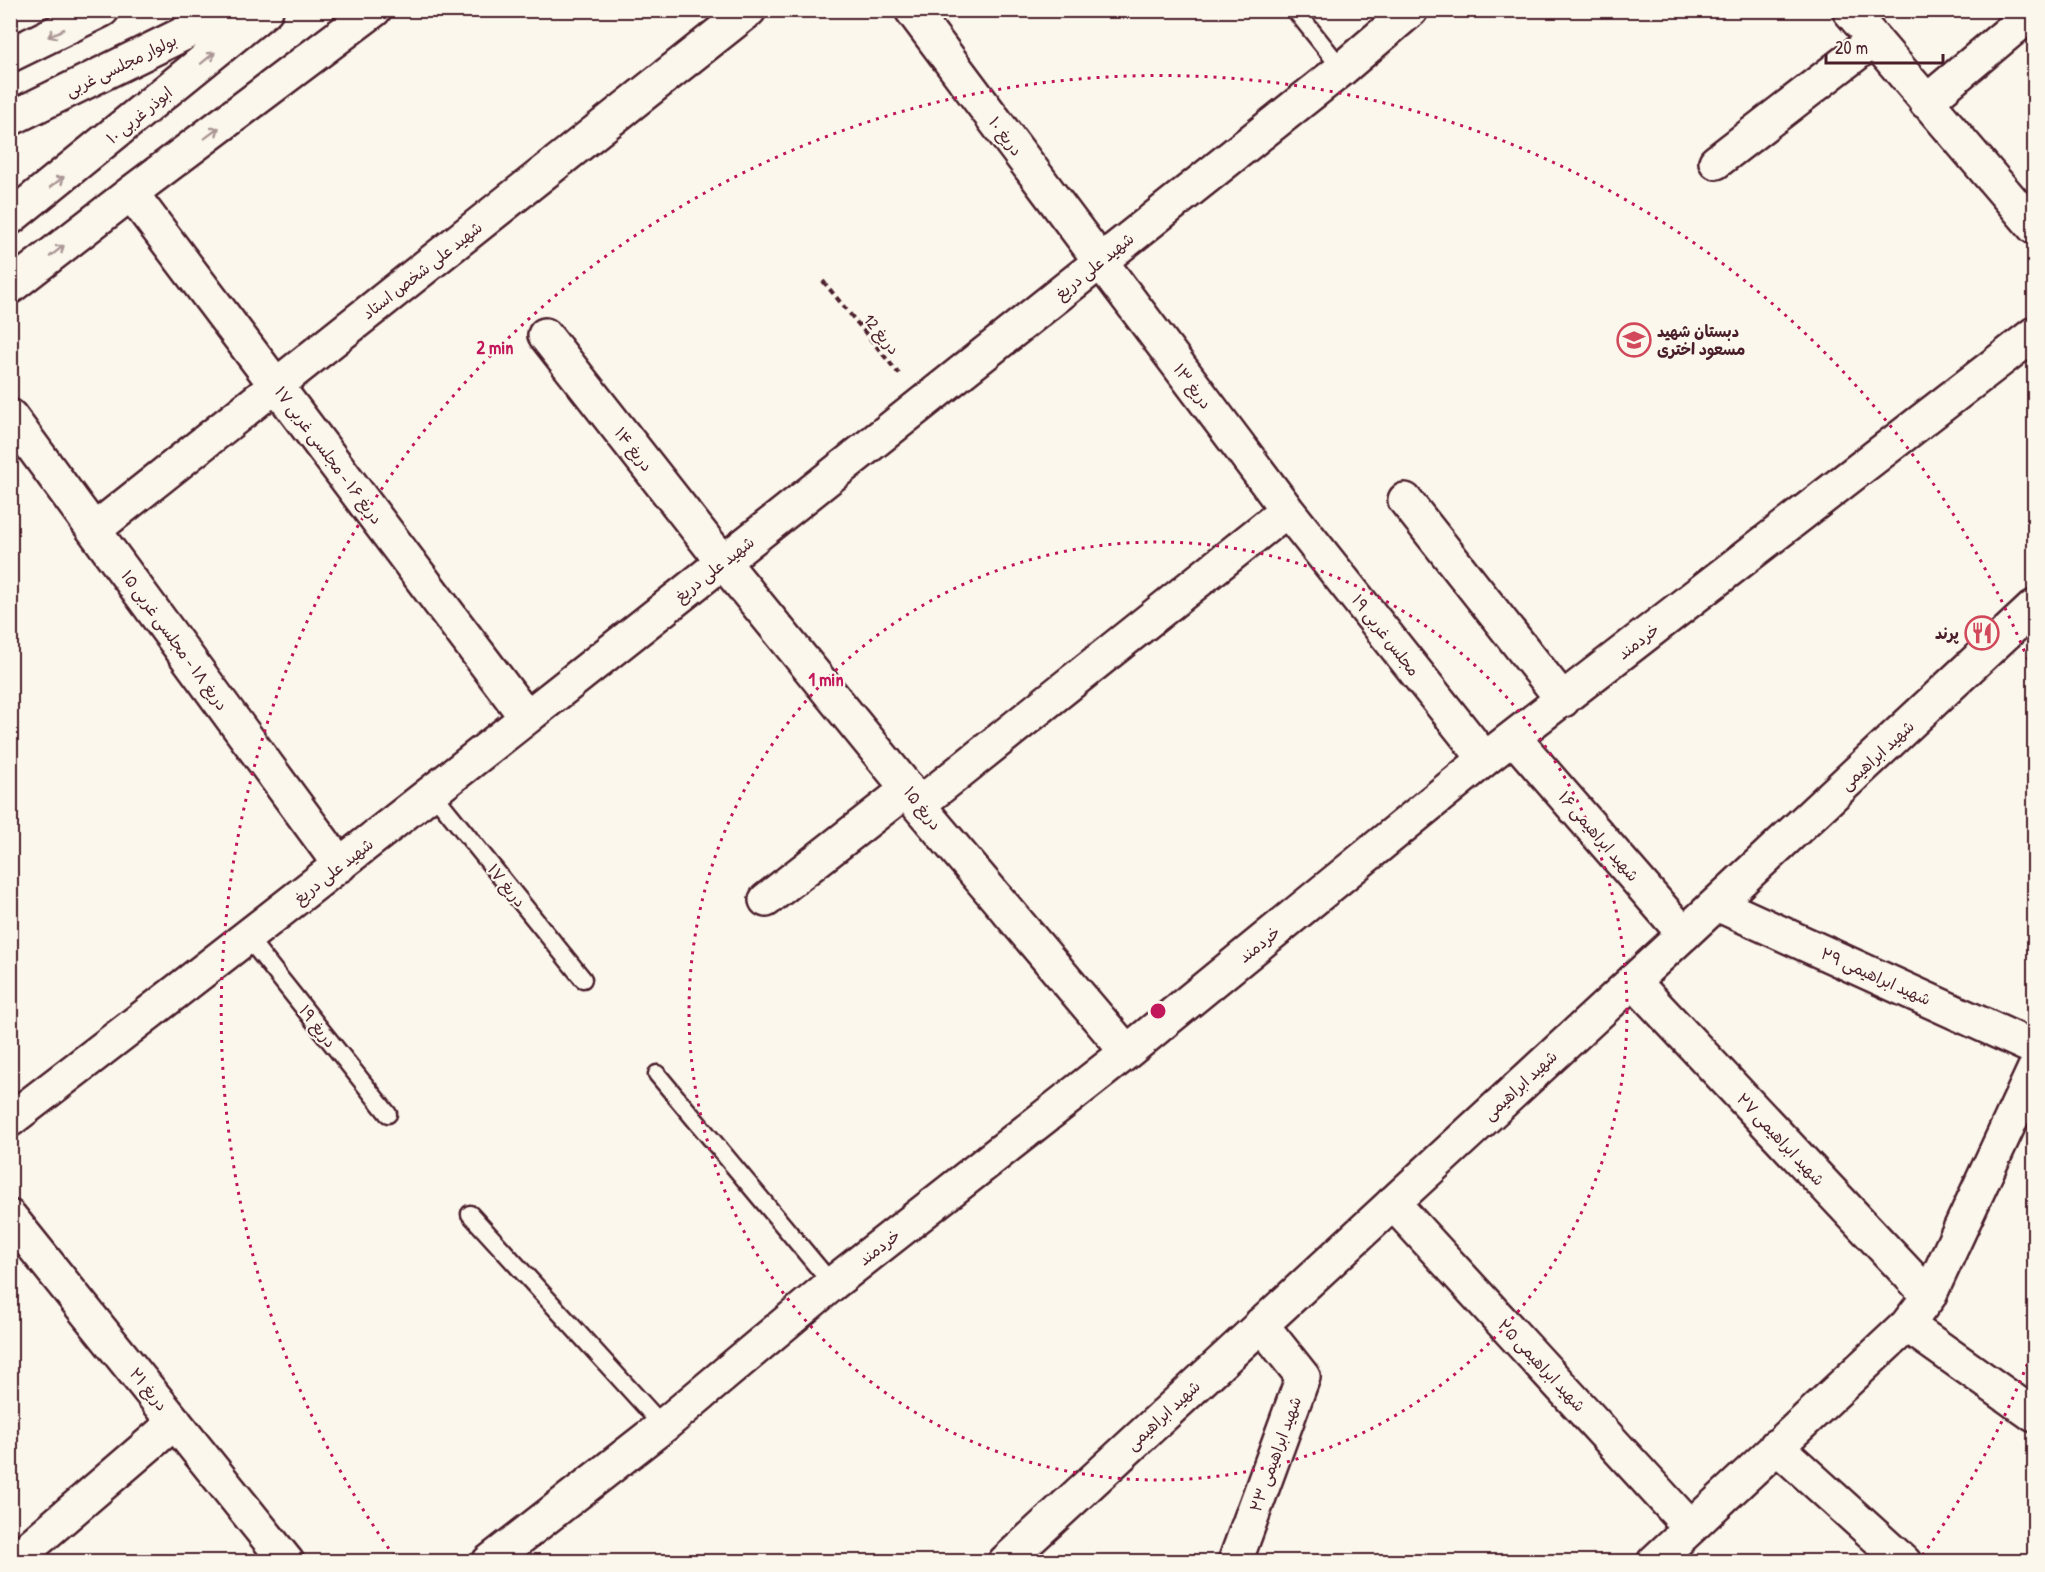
<svg xmlns="http://www.w3.org/2000/svg" width="2045" height="1572" viewBox="0 0 2045 1572" font-family="'Patrick Hand','Playpen Sans Arabic',sans-serif">
	<style>
		.lines { fill: none; stroke-linecap: round; stroke-linejoin: round }
		.service-casing { stroke: #4a1f2b; stroke-width: 21 }
		.minor-casing { stroke: #4a1f2b; stroke-width: 38 }
		.tertiary-casing { stroke: #4a1f2b; stroke-width: 38 }
		.secondary-casing { stroke: #4a1f2b; stroke-width: 38 }
		.path { stroke: #4a1f2b; stroke-width: 4; stroke-dasharray: 6 4.5; stroke-linecap: butt }
		.service { stroke: #fbf7ec; stroke-width: 16 }
		.minor { stroke: #fbf7ec; stroke-width: 33 }
		.tertiary { stroke: #fbf7ec; stroke-width: 33 }
		.secondary { stroke: #fbf7ec; stroke-width: 33 }
		.oneway { stroke: #ab9695 }
		.ring { fill: none; stroke: #c2185b; stroke-width: 3; stroke-dasharray: 3 6 }
		.labels { text-anchor: middle; dominant-baseline: central; stroke-width: 4.5; stroke-linejoin: round; paint-order: stroke }
		.street-label { font-size: 16px; fill: #4a1f2b; stroke: #fbf7ec }
		.poi-label { font-size: 16px; font-weight: bold; fill: #4a1f2b; stroke: #fbf7ec; text-anchor: start }
		.centre { fill: #c2185b; stroke: #fbf7ec; stroke-width: 3 }
		.ring-label { font-size: 18px; text-anchor: middle; font-weight: bold; fill: #c2185b; stroke: #fbf7ec; stroke-width: 4.5; stroke-linejoin: round; paint-order: stroke }
	</style>
	<rect width="100%" height="100%" fill="#fbf7ec"/>
	<filter id="ink" filterUnits="userSpaceOnUse"><feTurbulence type="fractalNoise" baseFrequency=".0167" numOctaves="2"/><feDisplacementMap in="SourceGraphic" scale="12" xChannelSelector="R" yChannelSelector="G"/><feConvolveMatrix kernelMatrix="1 2 1 2 8 2 1 2 1" color-interpolation-filters="sRGB"/></filter>
	<g filter="url(#ink)">
		<g class="lines">
			<defs>
				<path id="service" d="M1295,10L1342,69
					M432,792L583,979
					M248,938L388,1114
					M657,1074L832,1284
					M470,1214L663,1426"/>
				<path id="minor" d="M912,10L1287,510L1485,759
					M1849,10L2034,227
					M1926,102L2034,11
					M1716,162L1874,40
					M131,193L526,717
					M10,287L131,193L374,10
					M545,335L723,562L908,789L918,805L1127,1052
					M10,416L340,865
					M1405,500L1563,700
					M94,530L749,10
					M1514,738L1684,934
					M918,805L1287,510
					M766,900L908,789
					M1717,904L2034,1048
					M1633,981L1929,1296
					M10,1120C459,776 899,421 1342,69L1411,10
					M1393,1203L1690,1527
					M10,1217L287,1562
					M1907,1325L2034,1415
					M1776,1446L1904,1562
					M12,1562L175,1422
					M489,1562L663,1426L832,1284L1127,1052L1485,759L2034,334
					M1235,1562L1303,1377L1261,1324
					M1654,1562L1907,1325L1929,1296L2034,1070"/>
				<path id="tertiary" d="M10,218L266,10
					M1005,1562L1684,934L2034,607"/>
				<path id="secondary" d="M10,55L102,10
					M10,119L232,10"/>
			</defs>
			<!-- service casing -->
			<use href="#service" class="service-casing"/>
			<!-- minor casing -->
			<use href="#minor" class="minor-casing"/>
			<!-- tertiary casing -->
			<use href="#tertiary" class="tertiary-casing"/>
			<!-- secondary casing -->
			<use href="#secondary" class="secondary-casing"/>
			<!-- path -->
			<path class="path" d="M823,281L899,374"/>
			<!-- service -->
			<use href="#service" class="service"/>
			<!-- minor -->
			<use href="#minor" class="minor"/>
			<!-- tertiary -->
			<use href="#tertiary" class="tertiary"/>
			<!-- secondary -->
			<use href="#secondary" class="secondary"/>
		</g>
		<!-- one-way arrows -->
		<defs><path id="oneway-shaft" d="M-6 0H5M1.5-3L5.5 0L1.5 3" fill="none" stroke-width="1.6" stroke-linecap="round" stroke-linejoin="round" transform="scale(1.5)"/></defs>
		<g class="oneway">
			<use href="#oneway-shaft" transform="translate(56 33) rotate(154)"/>
			<use href="#oneway-shaft" transform="translate(208 58) rotate(-39)"/>
			<use href="#oneway-shaft" transform="translate(212 133) rotate(-37)"/>
			<use href="#oneway-shaft" transform="translate(57 182) rotate(-38)"/>
			<use href="#oneway-shaft" transform="translate(57 251) rotate(-38)"/>
		</g>
	</g>
	<!-- distance rings -->
	<g class="ring">
		<circle cx="1158" cy="1011" r="469"/>
		<path d="M2034 1347A938 938 0 0 1 1922 1556M394 1556A938 938 0 1 1 2034 675"/>
	</g>
	<!-- icons -->
	<defs>
		<symbol id="school-ring" viewBox="-11 -11 22 22"><circle r="9.5" fill="#fbf7ec" stroke="#d1495b" stroke-width="1.5"/><path d="M0-5L7-2L0 1L-7-2ZM-4 1L0 2.5L4 1V4Q0 6-4 4Z" fill="#d1495b"/></symbol>
		<symbol id="restaurant-ring" viewBox="-11 -11 22 22"><circle r="9.5" fill="#fbf7ec" stroke="#d1495b" stroke-width="1.5"/><path d="M-5-6h1v4h1v-4h1v4h1v-4h1v5L-1.5 .5V6h-2V.5L-5-1ZM5-6V6H3V1.5H1.5Q1.5-4 5-6Z" fill="#d1495b"/></symbol>
	</defs>
	<g fill-rule="evenodd">
		<use href="#school-ring" x="1615" y="321" width="38" height="38"/>
		<use href="#restaurant-ring" x="1963" y="614" width="38" height="38"/>
	</g>
	<g class="labels">
		<!-- street labels -->
		<g class="street-label">
			<text transform="translate(121 65) rotate(-26)">بولوار مجلسی غربی</text>
			<text transform="translate(139 115) rotate(-39)">ابوذر غربی ۱۰</text>
			<text transform="translate(1006 136) rotate(53)">دریغ ۱۰</text>
			<text transform="translate(1094 266) rotate(-39)">شهید علی دریغ</text>
			<text transform="translate(422 270) rotate(-38)">شهید علی شخص استاد</text>
			<text transform="translate(882 334) rotate(51)">دریغ 12</text>
			<text transform="translate(1193 386) rotate(53)">دریغ ۱۳</text>
			<text transform="translate(634 449) rotate(52)">دریغ ۱۴</text>
			<text transform="translate(329 455) rotate(53)">دریغ ۱۶ - مجلسی غربی ۱۷</text>
			<text transform="translate(714 569) rotate(-38)">شهید علی دریغ</text>
			<text transform="translate(1386 635) rotate(52)">مجلس غربی ۱۹</text>
			<text transform="translate(175 640) rotate(54)">دریغ ۱۸ - مجلسی غربی ۱۵</text>
			<text transform="translate(1638 641) rotate(-38)">خردمند</text>
			<text transform="translate(1877 755) rotate(-43)">شهید ابراهیمی</text>
			<text transform="translate(923 808) rotate(52)">دریغ ۱۵</text>
			<text transform="translate(1599 836) rotate(49)">شهید ابراهیمی ۱۶</text>
			<text transform="translate(333 871) rotate(-38)">شهید علی دریغ</text>
			<text transform="translate(507 885) rotate(51)">دریغ ۱۷</text>
			<text transform="translate(1259 944) rotate(-39)">خردمند</text>
			<text transform="translate(1876 976) rotate(24)">شهید ابراهیمی ۲۹</text>
			<text transform="translate(318 1026) rotate(52)">دریغ ۱۹</text>
			<text transform="translate(1520 1085) rotate(-43)">شهید ابراهیمی</text>
			<text transform="translate(1781 1139) rotate(47)">شهید ابراهیمی ۲۷</text>
			<text transform="translate(879 1247) rotate(-38)">خردمند</text>
			<text transform="translate(1542 1365) rotate(47)">شهید ابراهیمی ۲۵</text>
			<text transform="translate(149 1389) rotate(51)">دریغ ۲۱</text>
			<text transform="translate(1163 1415) rotate(-43)">شهید ابراهیمی</text>
			<text transform="translate(1275 1454) rotate(-70)">شهید ابراهیمی ۲۳</text>
		</g>
		<!-- poi labels -->
		<g class="poi-label">
			<text x="1657" y="331">دبستان شهید<tspan x="1657" dy="18">مسعود اختری</tspan></text>
			<text x="1959" y="633" text-anchor="end">پرند</text>
		</g>
	</g>
	<circle cx="1158" cy="1011" r="9" class="centre"/>
	<g class="ring-label">
		<text x="495" y="354">2 min</text>
		<text x="826" y="686">1 min</text>
	</g>
	<!-- margin -->
	<rect width="2045" height="1572" fill="none" stroke="#fbf7ec" stroke-width="36"/>
	<rect x="18" y="18" width="2009" height="1536" fill="none" stroke="#4a1f2b" stroke-width="2" filter="url(#ink)"/>
	<!-- scale -->
	<path d="M1826 54v9h117v-9" fill="none" stroke="#4a1f2b" stroke-width="3"/>
	<text x="1835" y="54" font-size="18" fill="#4a1f2b" stroke="#fbf7ec" stroke-width="4.5" paint-order="stroke">20 m</text>
</svg>
